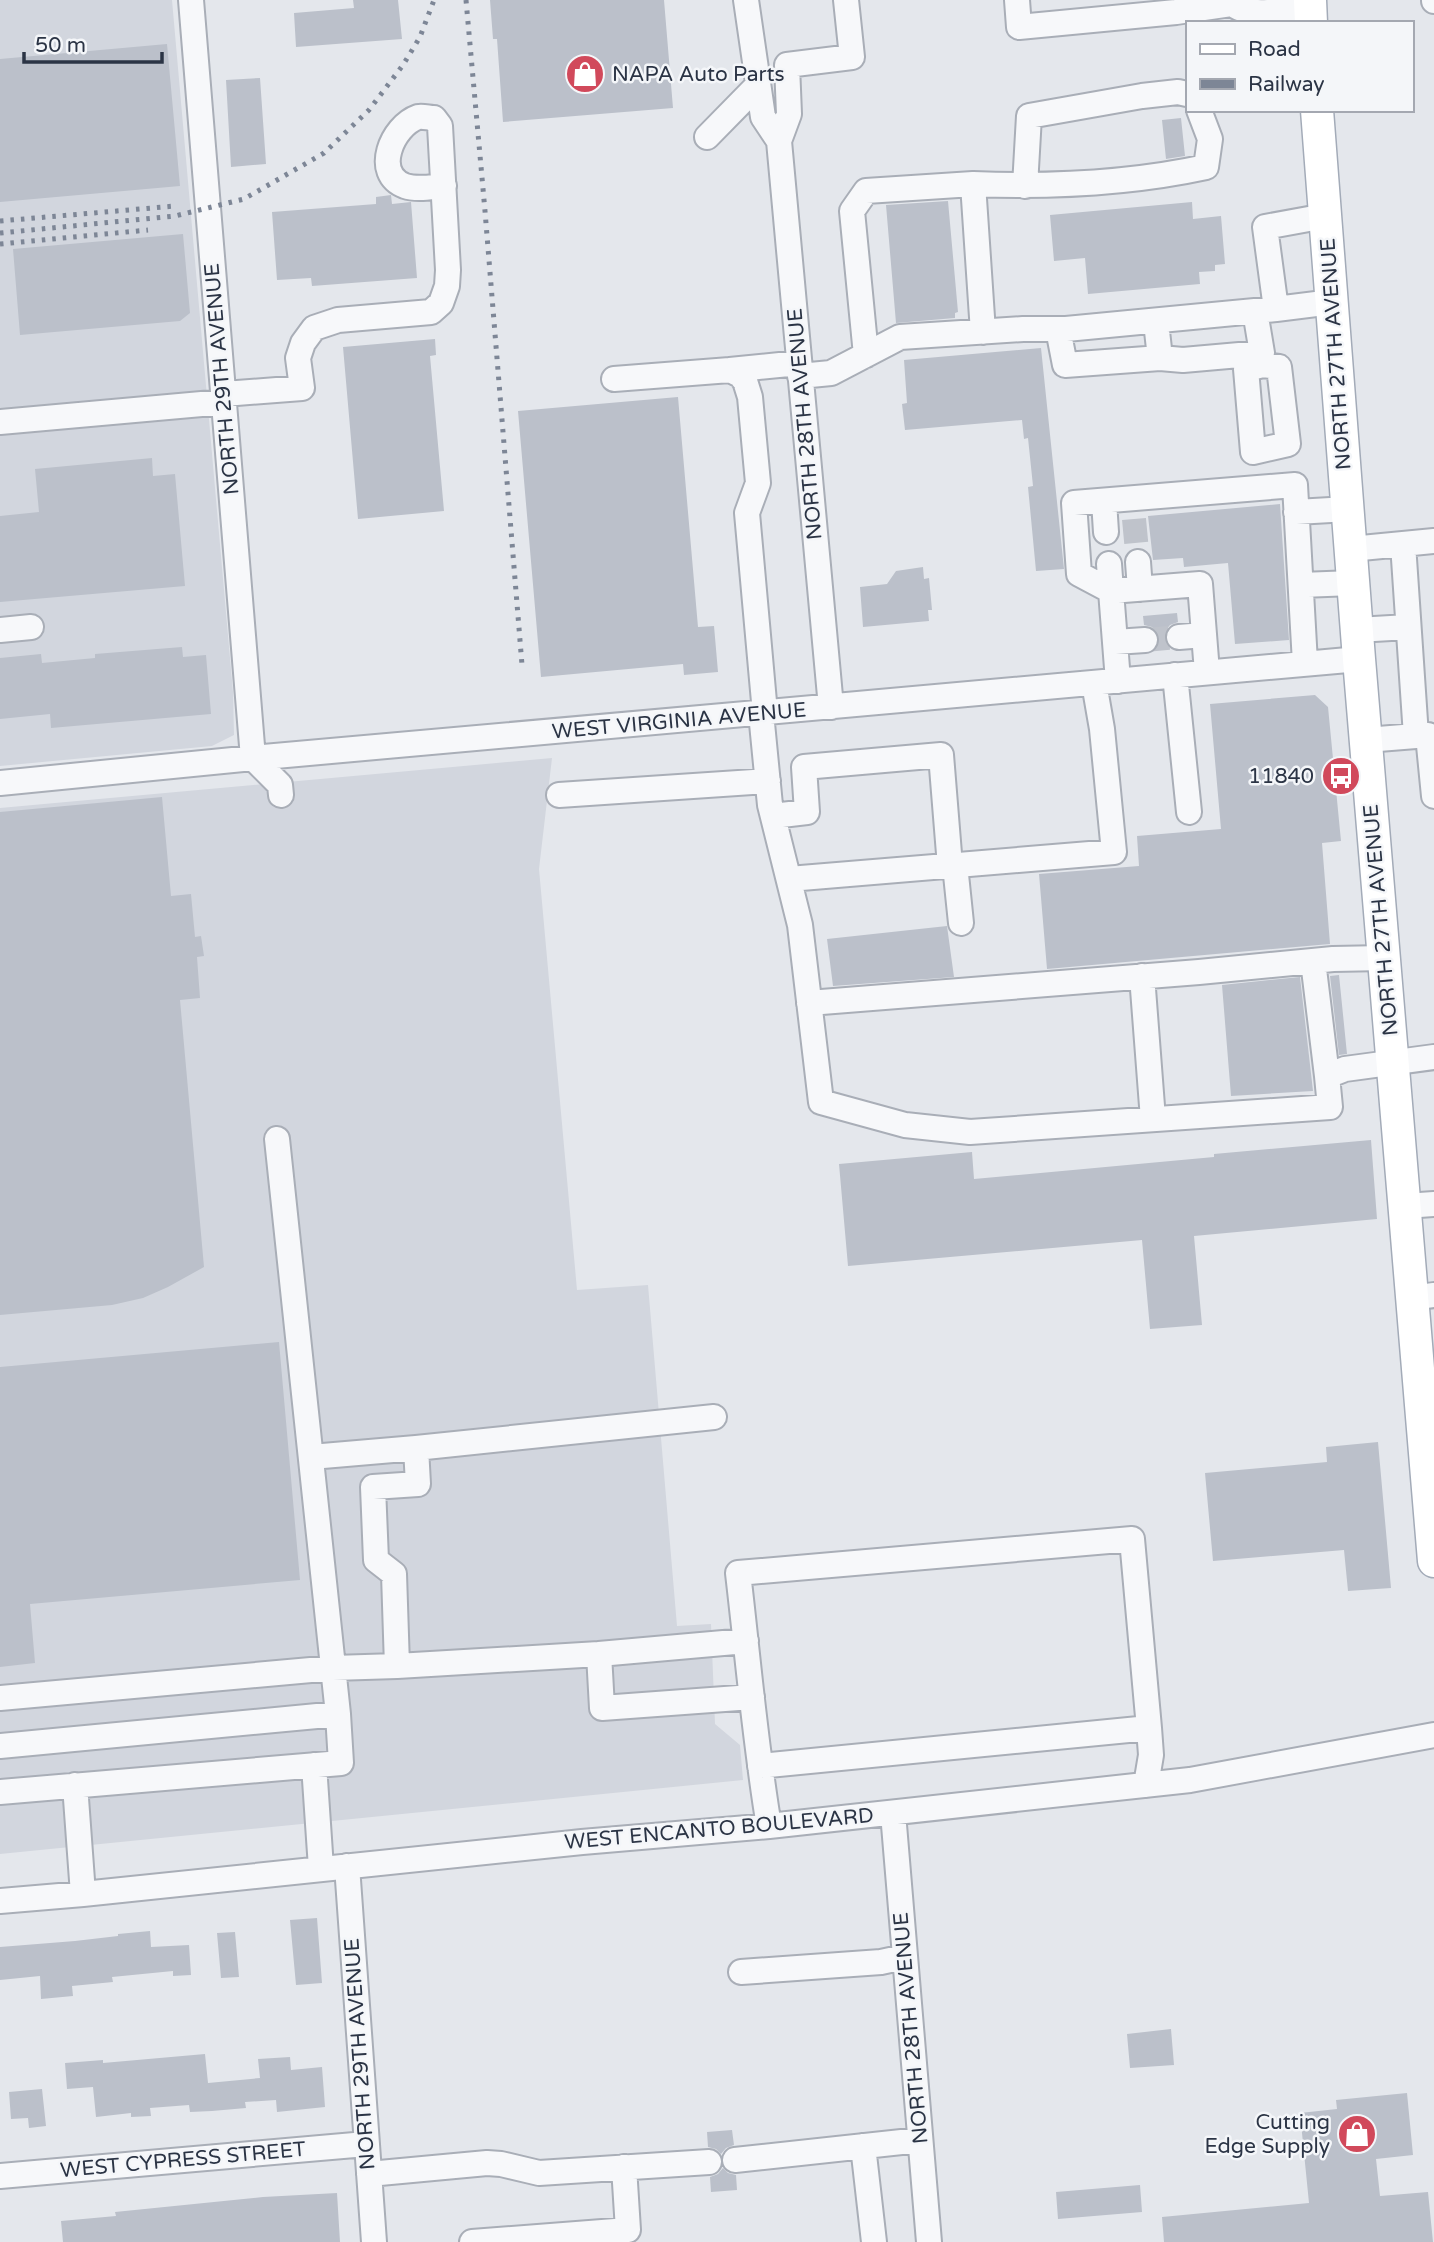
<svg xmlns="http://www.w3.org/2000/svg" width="1434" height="2242" viewBox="0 0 1434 2242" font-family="'Varela Round',sans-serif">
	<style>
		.built { fill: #d2d6de }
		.building { fill: #bbc0ca }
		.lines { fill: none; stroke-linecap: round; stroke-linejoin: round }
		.minor-tunnel { stroke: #bfc3cb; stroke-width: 24; stroke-dasharray: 24 12; stroke-linecap: butt }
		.minor-casing { stroke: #a9aeb7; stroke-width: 28 }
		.major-casing { stroke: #a3abb8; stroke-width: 35 }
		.minor { stroke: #f7f8fa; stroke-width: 24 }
		.major { stroke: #fff; stroke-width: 32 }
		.rail { stroke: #7d8696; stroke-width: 5; stroke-dasharray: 3.5 7; stroke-linecap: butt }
		.labels { text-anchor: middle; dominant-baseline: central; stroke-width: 5; stroke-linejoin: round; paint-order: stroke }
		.poi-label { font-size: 21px; fill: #2b3445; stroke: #f4f6f9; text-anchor: end }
		.street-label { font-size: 21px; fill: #2b3445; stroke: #f4f6f9 }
	</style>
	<rect width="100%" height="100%" fill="#e4e7ec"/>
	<!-- built -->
	<path class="built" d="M0,0H172L233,692L234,735L212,746L0,766Z
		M552,758L539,869L577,1290L648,1285L677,1626L711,1624L715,1724L740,1745L743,1780L0,1854V808Z"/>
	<!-- building -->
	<path class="building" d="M353,0H398L402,39L296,47L294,13L354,8Z
		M490,0H664L673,108L503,122L497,39H493Z
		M167,44L180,186L0,202V59Z
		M260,78L266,164L231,167L226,80Z
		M1181,118L1185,156L1166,159L1162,120Z
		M391,195L392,204L411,202L417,278L312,286L311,278L277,280L272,212L376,204V197Z
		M948,201L958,312L955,313V318L896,323L886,205Z
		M1192,202L1193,219L1221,216L1225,264L1215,265V271L1199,272L1200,284L1088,294L1085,258L1054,261L1050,215Z
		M183,234L190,313L180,321L20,335L13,249Z
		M435,339L436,355L430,356L444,511L358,519L343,347Z
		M1041,348L1064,569L1036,571L1028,487L1033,486L1028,438L1024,439L1022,420L905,430L902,404L907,403L904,360Z
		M678,397L698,627L714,626L718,672L684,675L683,664L541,677L518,411Z
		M152,458L153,476L175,474L185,586L0,602V516L39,512L35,469Z
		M1280,504L1289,640L1235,644L1228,563L1184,567L1183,558L1153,560L1148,516Z
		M923,567L924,579L929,578L932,610H928L929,621L863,627L860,587L887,584L896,571Z
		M1177,613L1178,622L1170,625L1166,630L1164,638L1166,645L1170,649L1156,650L1160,640L1158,632L1152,627L1144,625L1143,616Z
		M182,647L183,657L206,655L211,714L51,728L50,714L0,719V658L41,654L42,663L95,658V654Z
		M1315,695L1328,707L1341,841L1322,843L1330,944L1047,969L1039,874L1139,866L1137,836L1221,829L1210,704Z
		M162,797L171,896L191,894L195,937L201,936L204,956L197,957L200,998L180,1000L204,1267L168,1287L143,1298L112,1305L0,1315V812Z
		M947,926L954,977L833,986L827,939Z
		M1339,975L1347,1054L1339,1055L1330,976Z
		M1300,977L1313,1091L1231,1096L1222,985Z
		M1371,1140L1377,1219L1194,1236L1202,1325L1150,1329L1142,1240L848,1266L839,1164L972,1152L974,1179L1214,1157V1154Z
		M279,1342L300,1580L30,1604L35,1663L0,1667V1367Z
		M1378,1442L1391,1588L1348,1591L1344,1550L1213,1561L1205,1473L1327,1462L1326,1447Z
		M317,1918L322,1983L296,1985L290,1920Z
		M150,1931L151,1947L189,1945L191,1975L173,1976V1971L112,1977L113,1982L72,1986L73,1996L41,1999L40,1976L0,1980V1947L75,1941L118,1936V1934Z
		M235,1932L239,1977L221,1978L217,1933Z
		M1171,2029L1174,2065L1130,2068L1127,2034Z
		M205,2054L208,2083L260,2078L258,2059L290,2057L291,2070L322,2067L325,2107L277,2112L276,2100L245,2102L246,2108L212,2111L190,2112L189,2105L150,2108L151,2116L131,2117V2113L96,2117L93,2087L67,2089L65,2063L103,2060V2063Z
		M42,2089L46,2126L29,2128L28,2118L11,2119L9,2092Z
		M1407,2093L1413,2155L1376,2159L1380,2196L1428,2192L1433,2242H1164L1162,2217L1309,2203L1300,2113L1337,2109L1336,2100Z
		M732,2130L734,2145L726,2148L721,2154L716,2149L708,2147L707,2132Z
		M723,2168L728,2173L736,2175L737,2190L711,2192L710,2177L718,2174Z
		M1140,2185L1142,2212L1058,2219L1056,2192Z
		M337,2193L340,2242H63L61,2221L116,2216L115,2212L263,2197Z"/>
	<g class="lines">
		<!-- minor-tunnel -->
		<path class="minor-tunnel" d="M1134,519L1138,562
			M1145,640L1179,637"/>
		<defs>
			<path id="minor" d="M191,0L253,758L280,785L281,795
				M746,0L763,117L779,141
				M1017,0L1019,27L1176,12L1231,4
				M1229,0C1245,21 1286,9 1310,7
				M1434,0V1
				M707,137L758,85
				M973,184C1050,187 1132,183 1206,167L1210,139L1199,110
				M1025,186L1029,116L1142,96L1178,92L1187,94
				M1276,309L1332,302
				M1058,329L1065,365L1160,358L1156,322
				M866,355L852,211L866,191L973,184L983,332
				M1160,358L1183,360L1262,353L1255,311
				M1263,365L1279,367L1288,444L1253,452L1246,369Z
				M730,370L799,363
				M800,376L831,373L900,337L1023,329H1066L1276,309L1265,227L1325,216
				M614,379L730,370L740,375L745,381L750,397L758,483L747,513L765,713
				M224,394L302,388L298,358L303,343L314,328L338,320L431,312L441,303L447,286L448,270L440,126L434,118C429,118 423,116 418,117C392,126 372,174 405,186C417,190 431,187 444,186
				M0,422L224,402
				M1104,501L1106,532
				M1296,512L1348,509
				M1403,544L1416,736
				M1351,549L1434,541
				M1138,562L1140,589
				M1109,564L1111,591
				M1301,585L1353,583
				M1111,591L1079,574L1074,503L1295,485L1305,663
				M0,630L31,627
				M1357,630L1408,627
				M1179,637L1204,635
				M1115,642L1145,640
				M1175,675L1189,812
				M1118,681L1111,591L1200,584L1207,672
				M831,707L779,141L789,114L787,65L852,57L846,0
				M761,713L770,805L800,925L821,1102L905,1125L970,1132L1330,1107L1327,1076L1345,1069L1434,1057
				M1366,740L1428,735L1434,796
				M0,783L253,758L1359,659
				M559,795L768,781
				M773,816L807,812L804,767L941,755L950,866
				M955,865L961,923
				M789,879L1114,852L1102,729L1094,683
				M1313,961L1327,1076
				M1142,976L1153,1119
				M809,1003L1199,972L1333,959L1384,958
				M277,1139L338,1714
				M1405,1206L1434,1204
				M1412,1298L1434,1295
				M311,1457L416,1448L714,1417
				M599,1654L746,1641
				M397,1666L394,1574L376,1560L373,1487L418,1484L416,1448
				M0,1698L333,1668L397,1666L599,1654L602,1708L752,1697
				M0,1746L338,1714L341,1763L0,1792
				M314,1765L321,1868
				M760,1766L1149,1728L1132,1539L738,1573C748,1658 755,1743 769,1826
				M75,1785L83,1894
				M1146,1785L1151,1755L1149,1728
				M893,1813L929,2242
				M347,1866L374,2242
				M0,1901L83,1894L582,1842L769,1826L1190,1780L1434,1735
				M741,1972L881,1962L904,1957
				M863,2146L874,2242
				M735,2160L920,2140
				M369,2174L487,2163L501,2164L539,2173L709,2162
				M0,2176L366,2144
				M472,2242L628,2230L624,2167"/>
			<path id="major" d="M1310,0L1311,23
				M1317,110L1359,659L1434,1561"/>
		</defs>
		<!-- minor casing -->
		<use href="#minor" class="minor-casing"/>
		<!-- major casing -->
		<use href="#major" class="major-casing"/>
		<!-- minor -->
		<use href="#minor" class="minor"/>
		<!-- major -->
		<use href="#major" class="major"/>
		<!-- rail -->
		<path class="rail" d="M466,0L485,211L522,665
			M0,221L175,206
			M0,233L175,216L244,199L324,153L369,110L403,65L420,37L434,0
			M0,244L148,230"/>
	</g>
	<!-- icons -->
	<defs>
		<symbol id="shop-disc" viewBox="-11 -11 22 22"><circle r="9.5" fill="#d1495b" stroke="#f4f6f9"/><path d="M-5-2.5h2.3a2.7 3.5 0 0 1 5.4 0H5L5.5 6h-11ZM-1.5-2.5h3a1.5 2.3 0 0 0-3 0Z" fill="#fff"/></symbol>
		<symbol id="bus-disc" viewBox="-11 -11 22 22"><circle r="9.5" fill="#d1495b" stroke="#f4f6f9"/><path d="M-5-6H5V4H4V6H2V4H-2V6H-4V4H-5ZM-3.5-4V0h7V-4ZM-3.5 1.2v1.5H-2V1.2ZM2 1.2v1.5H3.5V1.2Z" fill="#fff"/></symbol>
	</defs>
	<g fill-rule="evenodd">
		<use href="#shop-disc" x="563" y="52" width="44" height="44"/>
		<use href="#bus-disc" x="1319" y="754" width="44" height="44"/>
		<use href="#shop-disc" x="1335" y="2112" width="44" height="44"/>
	</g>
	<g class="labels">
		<!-- poi labels -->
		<g class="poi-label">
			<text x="612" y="74" text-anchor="start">NAPA Auto Parts</text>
			<text x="1314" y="776">11840</text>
			<text x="1330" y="2122">Cutting<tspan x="1330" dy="24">Edge Supply</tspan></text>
		</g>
		<!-- street labels -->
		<g class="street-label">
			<text transform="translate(1336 354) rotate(-94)">NORTH 27TH AVENUE</text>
			<text transform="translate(222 379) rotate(-95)">NORTH 29TH AVENUE</text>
			<text transform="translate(805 424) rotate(-95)">NORTH 28TH AVENUE</text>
			<text transform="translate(679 721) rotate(-5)">WEST VIRGINIA AVENUE</text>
			<text transform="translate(1381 920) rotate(-95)">NORTH 27TH AVENUE</text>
			<text transform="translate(719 1829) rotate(-5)">WEST ENCANTO BOULEVARD</text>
			<text transform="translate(911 2028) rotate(-95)">NORTH 28TH AVENUE</text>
			<text transform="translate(360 2054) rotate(-94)">NORTH 29TH AVENUE</text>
			<text transform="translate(183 2160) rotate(-5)">WEST CYPRESS STREET</text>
		</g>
	</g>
	<!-- legend -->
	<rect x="1186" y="21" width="228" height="91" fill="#f4f6f9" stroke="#a4a8b1" stroke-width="2"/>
	<rect x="1200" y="44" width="35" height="10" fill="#ffffff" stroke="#a4a8b1" stroke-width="2"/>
	<text x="1248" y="56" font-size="21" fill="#2b3445">Road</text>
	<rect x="1200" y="79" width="35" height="10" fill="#7d8696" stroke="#a4a8b1" stroke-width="2"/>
	<text x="1248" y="91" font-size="21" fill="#2b3445">Railway</text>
	<!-- scale -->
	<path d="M24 52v10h138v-10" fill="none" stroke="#2b3445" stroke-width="3.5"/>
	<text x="35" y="52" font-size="21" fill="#2b3445" stroke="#f4f6f9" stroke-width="5" paint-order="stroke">50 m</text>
</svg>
